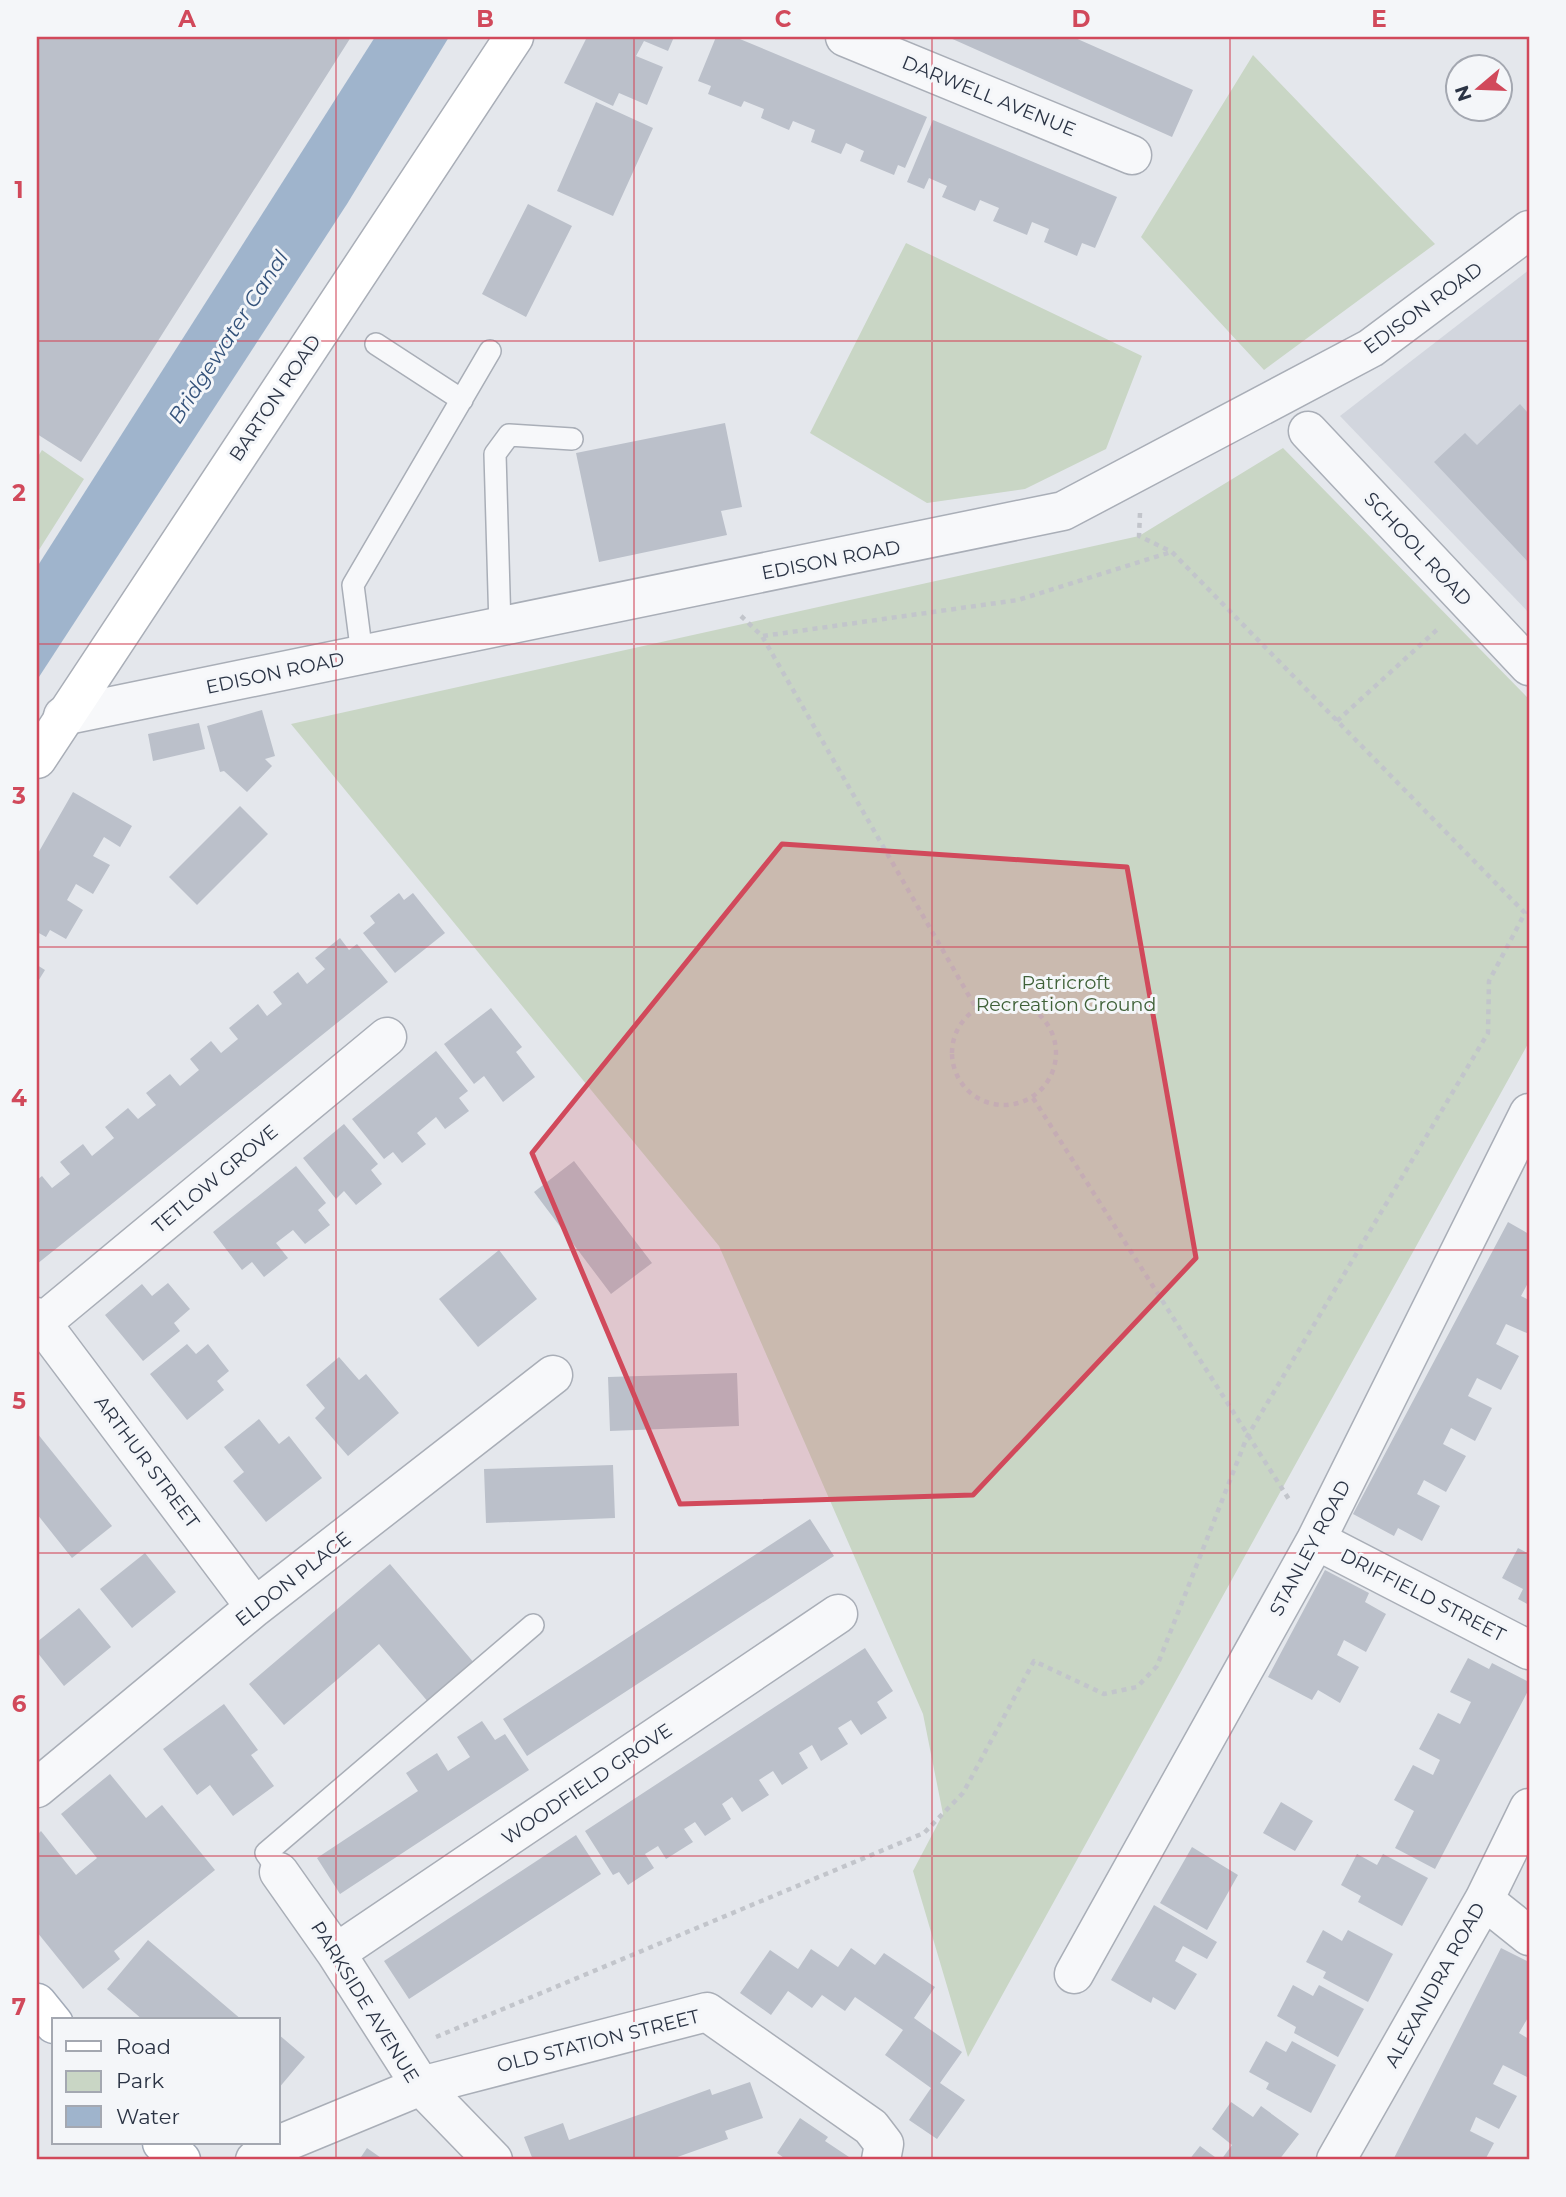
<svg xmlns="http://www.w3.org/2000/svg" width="1566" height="2197" viewBox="0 0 1566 2197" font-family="Montserrat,sans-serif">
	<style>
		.built { fill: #d2d6de }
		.green { fill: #c9d6c5 }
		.water { fill: #9fb4cc }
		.building { fill: #bbc0ca }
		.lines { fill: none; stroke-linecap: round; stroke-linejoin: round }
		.service-casing { stroke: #a9aeb7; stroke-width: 24 }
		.minor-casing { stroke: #a9aeb7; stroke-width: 41 }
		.secondary-casing { stroke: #a9aeb7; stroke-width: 41 }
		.primary-casing { stroke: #a3abb8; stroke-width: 41 }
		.path { stroke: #c2c5cb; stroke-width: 4.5; stroke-dasharray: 5 5; stroke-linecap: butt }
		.service { stroke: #f7f8fa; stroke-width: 21 }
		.minor { stroke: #f7f8fa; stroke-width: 38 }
		.secondary { stroke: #fff; stroke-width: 38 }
		.primary { stroke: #fff; stroke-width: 38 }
		.marked { fill: #d1495b; fill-opacity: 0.2; stroke: #d1495b; stroke-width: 5; stroke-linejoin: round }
		.grid { fill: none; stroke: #d1495b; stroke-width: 2; stroke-opacity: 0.55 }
		.labels { text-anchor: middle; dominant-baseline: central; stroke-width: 6; stroke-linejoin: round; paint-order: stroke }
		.street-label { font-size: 19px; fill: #2b3445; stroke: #f4f6f9 }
		.park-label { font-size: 19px; fill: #3f6138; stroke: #f4f6f9 }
		.water-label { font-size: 21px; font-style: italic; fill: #34527a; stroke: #f4f6f9 }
		.neatline { fill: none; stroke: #d1495b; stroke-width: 2.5 }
		.grid-label { font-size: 23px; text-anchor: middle; font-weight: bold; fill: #d1495b }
	</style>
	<rect width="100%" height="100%" fill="#e4e7ec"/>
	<!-- built -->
	<path class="built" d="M1529,270V613L1340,416Z"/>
	<!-- green -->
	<path class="green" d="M1253,55L1435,244L1264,370L1141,237Z
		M906,243L1142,356L1106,449L1025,489L927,503L810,433Z
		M1283,448L1529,699V1042L968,2057L913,1871L943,1814L923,1714L719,1246L291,724L1139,536Z
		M42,450L84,479L37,553V458Z"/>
	<!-- water -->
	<path class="water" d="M375,37H449L347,204L37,680V567Z"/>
	<!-- building -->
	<path class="building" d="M37,37H351L81,462L37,434Z
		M587,37H674L668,51L644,41L636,56L663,67L647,105L619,93L613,106L564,83Z
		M716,37H735L927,117L905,168L898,165L894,175L860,161L864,151L846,143L841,154L811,142L815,130L793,121L789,130L761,118L764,109L744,101L741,107L708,94L711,86L698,81Z
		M948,37H1073L1193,90L1172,137Z
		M596,102L653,128L613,216L557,191Z
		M933,120L1117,197L1095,248L1082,243L1077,256L1044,242L1049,229L1032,222L1027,235L993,221L999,208L980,200L975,211L942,197L947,186L929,178L924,189L907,182Z
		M528,204L572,226L526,317L482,294Z
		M1520,404L1529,414V563L1434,462L1465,433L1477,445Z
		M725,423L742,507L721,511L727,535L599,562L576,453Z
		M262,710L275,756L265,759L272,766L247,792L224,771L220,772L207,726Z
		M199,723L205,749L153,761L148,734Z
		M73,792L132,826L120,847L104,837L93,856L110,865L93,894L76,884L67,900L83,910L66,939L50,930L46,937L37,932V855Z
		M240,806L268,834L197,905L169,877Z
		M399,893L404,900L413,893L445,933L395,973L363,933L375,923L370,916Z
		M340,938L349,950L357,944L388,982L37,1264V1180L42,1176L52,1188L70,1174L60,1162L83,1144L92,1156L114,1138L105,1127L128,1108L138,1119L156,1105L146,1093L170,1074L180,1086L199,1070L190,1059L211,1041L221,1053L238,1039L229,1028L258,1004L267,1016L282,1004L273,992L298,972L307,984L325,969L315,958Z
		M37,965L45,970L37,983Z
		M491,1008L522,1047L516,1052L535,1077L503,1102L484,1076L474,1084L444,1044Z
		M436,1051L468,1091L459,1098L469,1111L445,1129L436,1117L417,1133L426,1144L402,1163L393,1152L384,1159L352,1119Z
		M344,1124L378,1164L371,1170L382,1184L356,1205L344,1191L336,1199L303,1158Z
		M574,1161L652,1263L611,1294L534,1192Z
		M296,1166L326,1203L318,1210L330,1225L305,1244L293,1230L276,1243L288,1258L264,1277L252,1262L242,1270L213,1232Z
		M1508,1222L1529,1234V1281L1521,1296L1529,1300V1334L1506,1324L1496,1344L1519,1356L1501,1390L1477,1378L1468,1396L1492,1408L1475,1441L1451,1428L1443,1444L1466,1456L1446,1492L1424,1480L1417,1494L1440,1506L1422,1541L1398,1528L1394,1536L1353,1514Z
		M499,1250L537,1299L478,1347L439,1299Z
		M168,1283L190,1309L174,1323L180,1331L143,1361L105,1315L142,1284L152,1296Z
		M187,1344L196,1354L208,1344L229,1371L217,1381L224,1390L187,1420L150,1374Z
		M339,1357L359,1380L366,1374L399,1413L348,1456L315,1418L325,1408L306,1385Z
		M737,1373L739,1426L610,1431L608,1377Z
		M259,1419L279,1444L289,1436L322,1478L266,1522L233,1481L244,1472L224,1447Z
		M37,1433L112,1526L72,1558L37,1514Z
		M613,1465L615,1518L486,1523L484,1469Z
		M810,1519L834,1556L527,1756L503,1719Z
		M1518,1548L1529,1554V1605L1518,1599L1523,1589L1502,1578Z
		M145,1553L176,1592L132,1628L100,1589Z
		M390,1564L475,1664L429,1703L379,1644L284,1725L249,1684Z
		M1325,1570L1369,1593L1365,1602L1386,1614L1366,1652L1344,1640L1337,1655L1359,1667L1340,1703L1318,1690L1312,1700L1268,1677Z
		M79,1608L111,1647L64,1686L37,1652V1642Z
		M865,1648L893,1691L877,1702L887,1718L861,1735L851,1720L838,1728L848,1744L821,1761L812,1745L799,1753L808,1768L782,1785L773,1771L759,1780L769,1795L742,1812L732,1797L722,1804L731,1819L705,1836L695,1822L684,1829L693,1842L666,1859L658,1846L645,1854L654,1868L628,1885L619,1872L613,1875L585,1831Z
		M1468,1658L1489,1669L1492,1663L1529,1682V1689L1435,1869L1395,1848L1414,1811L1394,1800L1413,1765L1433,1775L1440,1760L1419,1749L1438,1713L1460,1724L1471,1702L1450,1692Z
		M224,1704L258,1750L251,1755L274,1786L233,1816L210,1785L197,1795L163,1749Z
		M482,1721L495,1740L505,1734L529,1770L340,1894L317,1858L418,1791L406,1773L437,1753L448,1771L470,1757L457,1737Z
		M110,1774L146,1818L162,1805L215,1870L114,1951L120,1959L83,1989L37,1932V1835L41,1831L76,1875L97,1858L61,1814Z
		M1281,1802L1313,1821L1295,1851L1263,1833Z
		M576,1835L601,1874L409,1999L384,1961Z
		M1192,1847L1238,1875L1207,1930L1160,1903Z
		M1357,1854L1377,1865L1383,1854L1428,1878L1402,1926L1358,1902L1361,1896L1341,1885Z
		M1154,1905L1217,1942L1207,1959L1183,1946L1175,1961L1197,1974L1175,2010L1153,1997L1151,2003L1111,1980Z
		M1323,1930L1342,1941L1348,1930L1393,1954L1368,2002L1323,1978L1326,1972L1306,1962Z
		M148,1940L242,2020H143L107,1989Z
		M851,1948L875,1965L884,1953L935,1987L914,2018L962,2052L940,2083L965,2100L937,2139L909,2120L931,2088L885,2055L903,2030L855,1997L845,2011L822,1995L812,2008L788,1991L771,2015L740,1993L770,1950L798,1969L811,1949L838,1967Z
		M1501,1948L1529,1962V2016L1519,2033L1529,2039V2078L1503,2065L1493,2084L1517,2096L1499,2129L1476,2117L1470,2131L1494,2143L1485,2160H1393Z
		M1293,1985L1313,1996L1319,1985L1364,2009L1338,2057L1294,2033L1296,2027L1277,2016Z
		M278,2034L305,2057L278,2089Z
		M1266,2041L1286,2052L1292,2041L1336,2065L1311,2113L1266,2089L1269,2083L1249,2072Z
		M750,2082L763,2118L725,2131L728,2139L669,2160H533L524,2137L563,2123L569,2140L710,2089L712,2095Z
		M1231,2102L1253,2117L1261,2106L1299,2134L1279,2160H1221L1232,2145L1212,2129Z
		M800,2118L828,2137L825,2141L849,2157L846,2160H787L777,2153Z
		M1200,2146L1219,2160H1189Z
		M367,2148L384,2160H359Z"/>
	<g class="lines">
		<defs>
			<path id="service" d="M376,344L462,400
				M500,627L495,454L509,435L572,439
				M362,655L353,585L490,351
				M279,1872L266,1853L533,1625"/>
			<path id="minor" d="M845,37L1132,155
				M1308,431L1529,666
				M63,716L1063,511L1371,348L1529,230
				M37,1317L255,1607
				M43,1322L387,1037
				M1316,1540L1529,1650
				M37,1788L255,1607L553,1375
				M1484,1900L1529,1936
				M336,1953L838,1614
				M1074,1974L1316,1540L1529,1113
				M255,2160L266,2150L421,2086L336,1953L279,1872
				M493,2160L421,2086L707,2012L871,2127L884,2144L881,2160
				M1336,2160L1484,1900L1529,1808"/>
			<path id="secondary" d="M37,759L514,37"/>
			<path id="primary" d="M37,2003L54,2024
				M162,2143L181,2160"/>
		</defs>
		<!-- service casing -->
		<use href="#service" class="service-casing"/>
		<!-- minor casing -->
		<use href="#minor" class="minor-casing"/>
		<!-- secondary casing -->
		<use href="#secondary" class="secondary-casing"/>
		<!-- primary casing -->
		<use href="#primary" class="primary-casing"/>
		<!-- path -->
		<path class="path" d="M741,616L762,636L976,1008
			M763,636L1018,600L1171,552
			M1337,721L1440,627
			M952 1053a52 52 0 1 1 104 0a52 52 0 1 1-104 0Z
			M1033,1098L1290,1501
			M436,2037L924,1833L963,1793L1034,1661L1104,1694L1137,1687L1157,1666L1247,1437L1488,1033L1489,981L1525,913L1172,552L1139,536L1140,513"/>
		<!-- service -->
		<use href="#service" class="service"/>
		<!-- minor -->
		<use href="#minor" class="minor"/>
		<!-- secondary -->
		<use href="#secondary" class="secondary"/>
		<!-- primary -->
		<use href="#primary" class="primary"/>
	</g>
	<!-- marked area -->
	<path class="marked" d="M782,844L1127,867L1196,1258L973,1495L680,1504L532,1153Z"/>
	<!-- grid -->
	<path class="grid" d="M336,37V2160M634,37V2160M932,37V2160M1230,37V2160M37,341H1529M37,644H1529M37,947H1529M37,1250H1529M37,1553H1529M37,1856H1529"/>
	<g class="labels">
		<!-- street labels -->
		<g class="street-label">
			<text transform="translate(989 96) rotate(22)">DARWELL AVENUE</text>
			<text transform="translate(1423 308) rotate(-36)">EDISON ROAD</text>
			<text transform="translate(275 398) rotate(-56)">BARTON ROAD</text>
			<text transform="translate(1418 549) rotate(47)">SCHOOL ROAD</text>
			<text transform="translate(831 560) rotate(-11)">EDISON ROAD</text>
			<text transform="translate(275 673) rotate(-12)">EDISON ROAD</text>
			<text transform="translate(215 1179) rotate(-40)">TETLOW GROVE</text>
			<text transform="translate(147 1462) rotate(53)">ARTHUR STREET</text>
			<text transform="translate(1310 1548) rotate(-62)">STANLEY ROAD</text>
			<text transform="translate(293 1579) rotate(-38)">ELDON PLACE</text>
			<text transform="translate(1423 1595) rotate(27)">DRIFFIELD STREET</text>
			<text transform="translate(587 1784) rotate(-34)">WOODFIELD GROVE</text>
			<text transform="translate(1435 1985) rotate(-61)">ALEXANDRA ROAD</text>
			<text transform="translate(365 2002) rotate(58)">PARKSIDE AVENUE</text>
			<text transform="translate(598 2041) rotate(-14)">OLD STATION STREET</text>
		</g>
		<!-- park labels -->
		<g class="park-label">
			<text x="1066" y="982">Patricroft<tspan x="1066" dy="22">Recreation Ground</tspan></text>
		</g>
		<!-- water labels -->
		<g class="water-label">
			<text transform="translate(228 337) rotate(-57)">Bridgewater Canal</text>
		</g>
	</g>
	<!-- border -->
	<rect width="1566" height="2197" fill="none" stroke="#f4f6f9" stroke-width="77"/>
	<!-- legend -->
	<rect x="52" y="2018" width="228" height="126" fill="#f4f6f9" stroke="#a4a8b1" stroke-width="2"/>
	<rect x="66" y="2041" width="35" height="10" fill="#ffffff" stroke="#a4a8b1" stroke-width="2"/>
	<text x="116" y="2054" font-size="21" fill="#2b3445">Road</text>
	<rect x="66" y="2071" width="35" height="21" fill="#c9d6c5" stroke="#a4a8b1" stroke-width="2"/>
	<text x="116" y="2088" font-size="21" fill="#2b3445">Park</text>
	<rect x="66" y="2106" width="35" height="21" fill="#9fb4cc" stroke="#a4a8b1" stroke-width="2"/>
	<text x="116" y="2124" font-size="21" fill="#2b3445">Water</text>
	<!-- north arrow -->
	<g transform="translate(1479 88) rotate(251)"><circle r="33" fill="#f4f6f9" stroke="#a4a8b1" stroke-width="2"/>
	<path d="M0-5L12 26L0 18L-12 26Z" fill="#d1495b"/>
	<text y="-10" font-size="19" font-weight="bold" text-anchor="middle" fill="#2b3445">N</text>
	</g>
	<rect x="38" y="38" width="1490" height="2120" class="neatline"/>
	<g class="grid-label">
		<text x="187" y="27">A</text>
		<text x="485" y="27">B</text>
		<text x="783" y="27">C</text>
		<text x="1081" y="27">D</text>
		<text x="1379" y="27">E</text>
		<text x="19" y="198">1</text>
		<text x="19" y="501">2</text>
		<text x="19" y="804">3</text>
		<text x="19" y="1106">4</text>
		<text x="19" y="1409">5</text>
		<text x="19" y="1712">6</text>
		<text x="19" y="2015">7</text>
	</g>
</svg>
